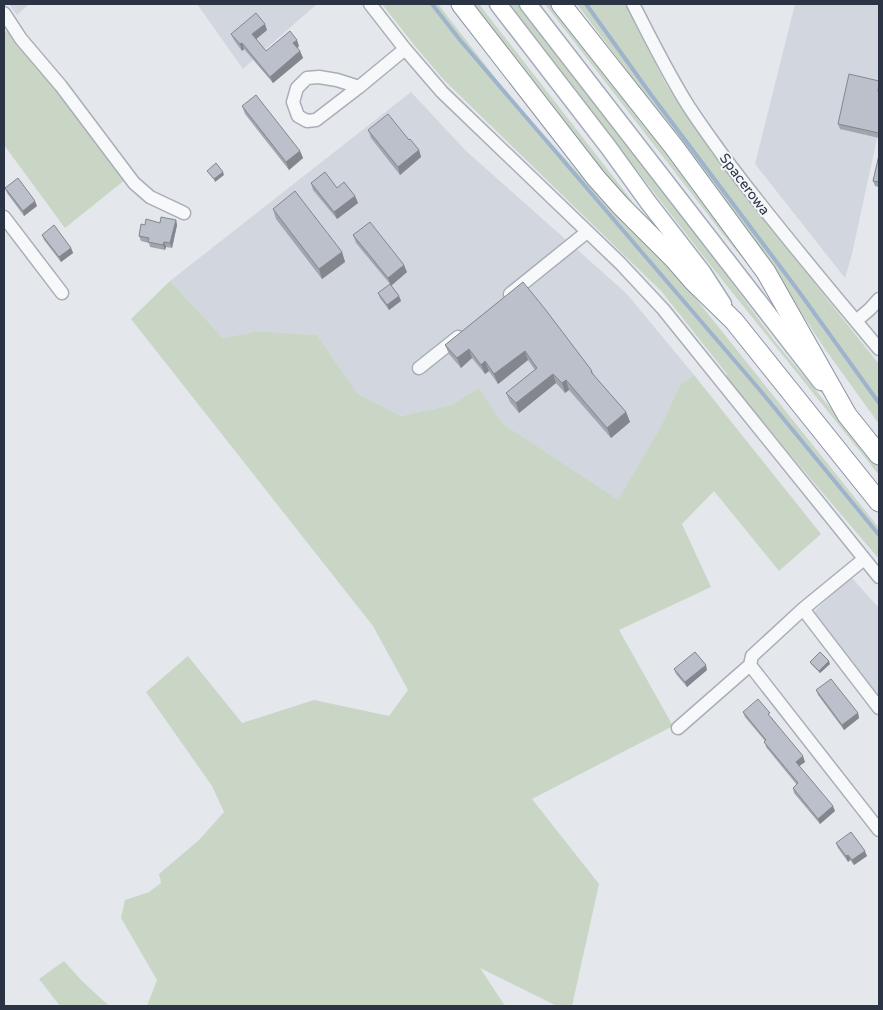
<svg xmlns="http://www.w3.org/2000/svg" width="883" height="1010" font-family="'Varela Round',sans-serif">
	<rect width="100%" height="100%" fill="#e4e7ec"/>
	<path fill="#d2d6de" d="M9 4H29L17 15Z
		M197 4H317L243 69Z
		M795 4H879V129L852 254 845 278 755 164Z
		M411 92 465 150 626 293 694 375 680 385 660 428 618 501 502 423 479 388 451 405 401 416 358 394 317 335 257 331 223 338 170 281Z
		M851 577 879 608V704L807 618Z"/>
	<path fill="#c9d6c5" d="M382 4H438L514 102 599 196 638 235 681 280 879 528V559L782 445 726 377 727 374 662 292 444 80 415 46Z
		M471 4H479L632 201 627 204Z
		M508 4H518L727 276 776 343 879 466V475L711 266Z
		M545 4H555L665 147 771 293 722 233Z
		M577 4H625L667 86 767 224 879 364V424L825 349 752 238Z
		M9 28 126 179 65 228 4 145V33Z
		M170 281 223 338 257 331 317 335 358 394 401 416 451 405 479 388 502 423 618 500 660 428 680 385 694 375 821 534 779 571 714 491 682 524 711 587 619 630 673 726 532 799 599 884 572 1006H557L480 968 505 1006H147L157 980 121 918 125 900 149 892 161 883 159 874 199 840 224 812 212 786 146 692 188 656 242 723 314 700 389 716 408 690 373 626 131 319Z
		M64 961 82 981 109 1006H60L39 979Z"/>
	<g fill="none" stroke-linecap="round" stroke-linejoin="round">
		<path stroke="#9fb4cc" stroke-width="4" d="M432 4 460 40 759 389 879 535
			M586 4 652 96 797 289 879 403"/>
		<g stroke="#a9aeb7" stroke-width="15">
			<path id="minor" d="M370 4 405 49 442 92 620 263 663 309 879 577
				M633 4C651 39 668 74 689 107 700 124 712 140 724 157 773 223 827 286 879 349
				M4 13 21 39 61 86 134 183 150 197 184 213
				M359 87 316 120 307 121 298 116 293 102 297 88 307 78 319 77 337 80 359 87 405 49
				M4 217 62 293
				M510 294 587 232
				M856 321 870 309 879 299
				M419 368 458 337
				M803 609 879 708
				M750 665 879 830
				M678 728 750 665 752 656 803 609 864 559"/>
		</g>
		<g stroke="#a3abb8" stroke-width="19">
			<path id="major" d="M498 4 609 148 648 202 703 273 723 304
				M528 4 821 382"/>
		</g>
		<g stroke="#8b94a3" stroke-width="21">
			<path id="highway" d="M461 4 596 178 621 206 674 259 694 282 734 321 879 502
				M561 4 674 147 766 272 847 415 879 455"/>
		</g>
		<use href="#minor" stroke="#f7f8fa" stroke-width="12"/>
		<use href="#major" stroke="#fff" stroke-width="16"/>
		<use href="#highway" stroke="#fff" stroke-width="19"/>
	</g>
	<path fill="#a1a5ae" d="M267 30 256 39 266 51 299 46 297 48 300 51 303 58 273 83 244 49 242 51 234 40 231 34Z
		M879 81V138L840 129 838 124Z
		M242 106 300 151 303 158 289 170 245 114Z
		M368 130 409 140 419 150 421 157 400 175 371 138Z
		M879 155V187L875 186 873 181Z
		M311 183 337 188 355 196 358 203 337 219 313 190Z
		M5 188 37 206 24 216 7 193Z
		M273 209 342 252 345 262 322 279 276 219Z
		M176 220 177 225 172 248 166 247 165 250 150 247 149 243 141 241 139 236 145 225Z
		M42 235 71 248 73 253 61 262 44 240Z
		M353 235 407 272 391 285 399 296 401 301 389 310 380 298 378 293 390 284 356 243Z
		M523 282 592 371 595 377 626 412 630 422 611 438 569 390 565 393 556 383 519 413 510 402 506 393 535 370 528 360 498 384 489 371 485 374 472 358 461 368 449 354 445 345Z
		M810 662 830 664 820 673 811 664Z
		M674 669 707 670 687 687 676 674Z
		M816 690 858 713 859 718 844 730 818 695Z
		M743 712 772 718 805 762 799 766 835 811 820 824 794 793 793 788 797 785 766 747 765 741 745 717Z
		M836 843 867 856 854 865 850 860 848 862 838 848Z"/>
	<path fill="#83868d" d="M265 24 267 30 254 41 252 34Z
		M297 40 299 46 296 50 293 43Z
		M242 43 244 49 242 51 240 44Z
		M300 51 303 58 273 83 270 77Z
		M419 150 421 157 400 175 398 167Z
		M300 151 303 158 289 170 286 162Z
		M223 172 224 175 215 182 214 179Z
		M355 196 358 203 337 219 334 212Z
		M35 201 37 206 24 216 23 211Z
		M176 220 177 225 172 248 170 243Z
		M164 242 166 247 165 250 163 245Z
		M71 248 73 253 61 262 59 257Z
		M342 252 345 262 322 279 319 269Z
		M404 265 407 272 391 286 388 278Z
		M399 296 401 301 389 310 387 305Z
		M469 349 472 358 461 368 457 358Z
		M525 351 528 360 498 384 494 374Z
		M485 361 489 371 485 374 481 365Z
		M553 374 556 383 519 413 516 403Z
		M566 380 569 390 565 393 562 383Z
		M626 412 630 422 611 438 607 428Z
		M829 661 830 664 820 673 819 671Z
		M706 665 707 670 687 687 685 682Z
		M858 713 859 718 844 730 842 725Z
		M803 756 805 762 798 767 796 762Z
		M833 806 835 811 820 824 818 819Z
		M865 851 867 856 854 865 852 860Z
		M848 855 850 860 848 862 846 856Z"/>
	<path fill="#bbc0ca" stroke="#83868d" d="M256 13 265 24 252 34 266 51 290 31 297 40 293 43 300 51 270 77 242 43 240 44 231 34Z
		M849 74 879 81 878 92 879 93V133L838 124Z
		M256 95 300 151 286 162 242 106Z
		M388 114 409 140 410 139 419 150 398 167 368 130Z
		M879 155V182L873 181Z
		M216 163 223 172 214 179 207 171Z
		M325 172 337 188 344 182 355 196 334 212 311 183Z
		M18 178 35 201 23 211 5 188Z
		M295 191 342 252 319 269 273 209Z
		M161 217 176 220 170 243 164 242 163 245 148 242 149 238 139 236 141 224 145 225 146 219 160 223Z
		M370 222 404 265 388 278 353 235Z
		M54 225 71 248 59 257 42 235Z
		M523 282 545 309 592 371 591 372 626 412 607 428 566 380 562 383 553 374 516 403 506 393 537 368 525 351 494 374 485 361 481 365 469 349 457 358 445 345Z
		M390 284 399 296 387 305 378 293Z
		M695 652 706 665 685 682 674 669Z
		M820 652 829 661 819 671 810 662Z
		M831 679 858 713 842 725 816 690Z
		M758 699 770 713 768 714 803 756 796 762 833 806 818 819 793 788 798 783 764 742 766 740 743 712Z
		M851 832 865 851 852 860 848 855 846 856 836 843Z"/>
	<g text-anchor="middle" stroke-width="4" stroke-linejoin="round" paint-order="stroke">
		<g font-size="14" fill="#2b3445" stroke="#f4f6f9">
			<text transform="translate(745 184) rotate(53)" y="5">Spacerowa</text>
		</g>
	</g>
	<rect width="883" height="1010" fill="none" stroke="#2b3445" stroke-width="10"/>
</svg>
